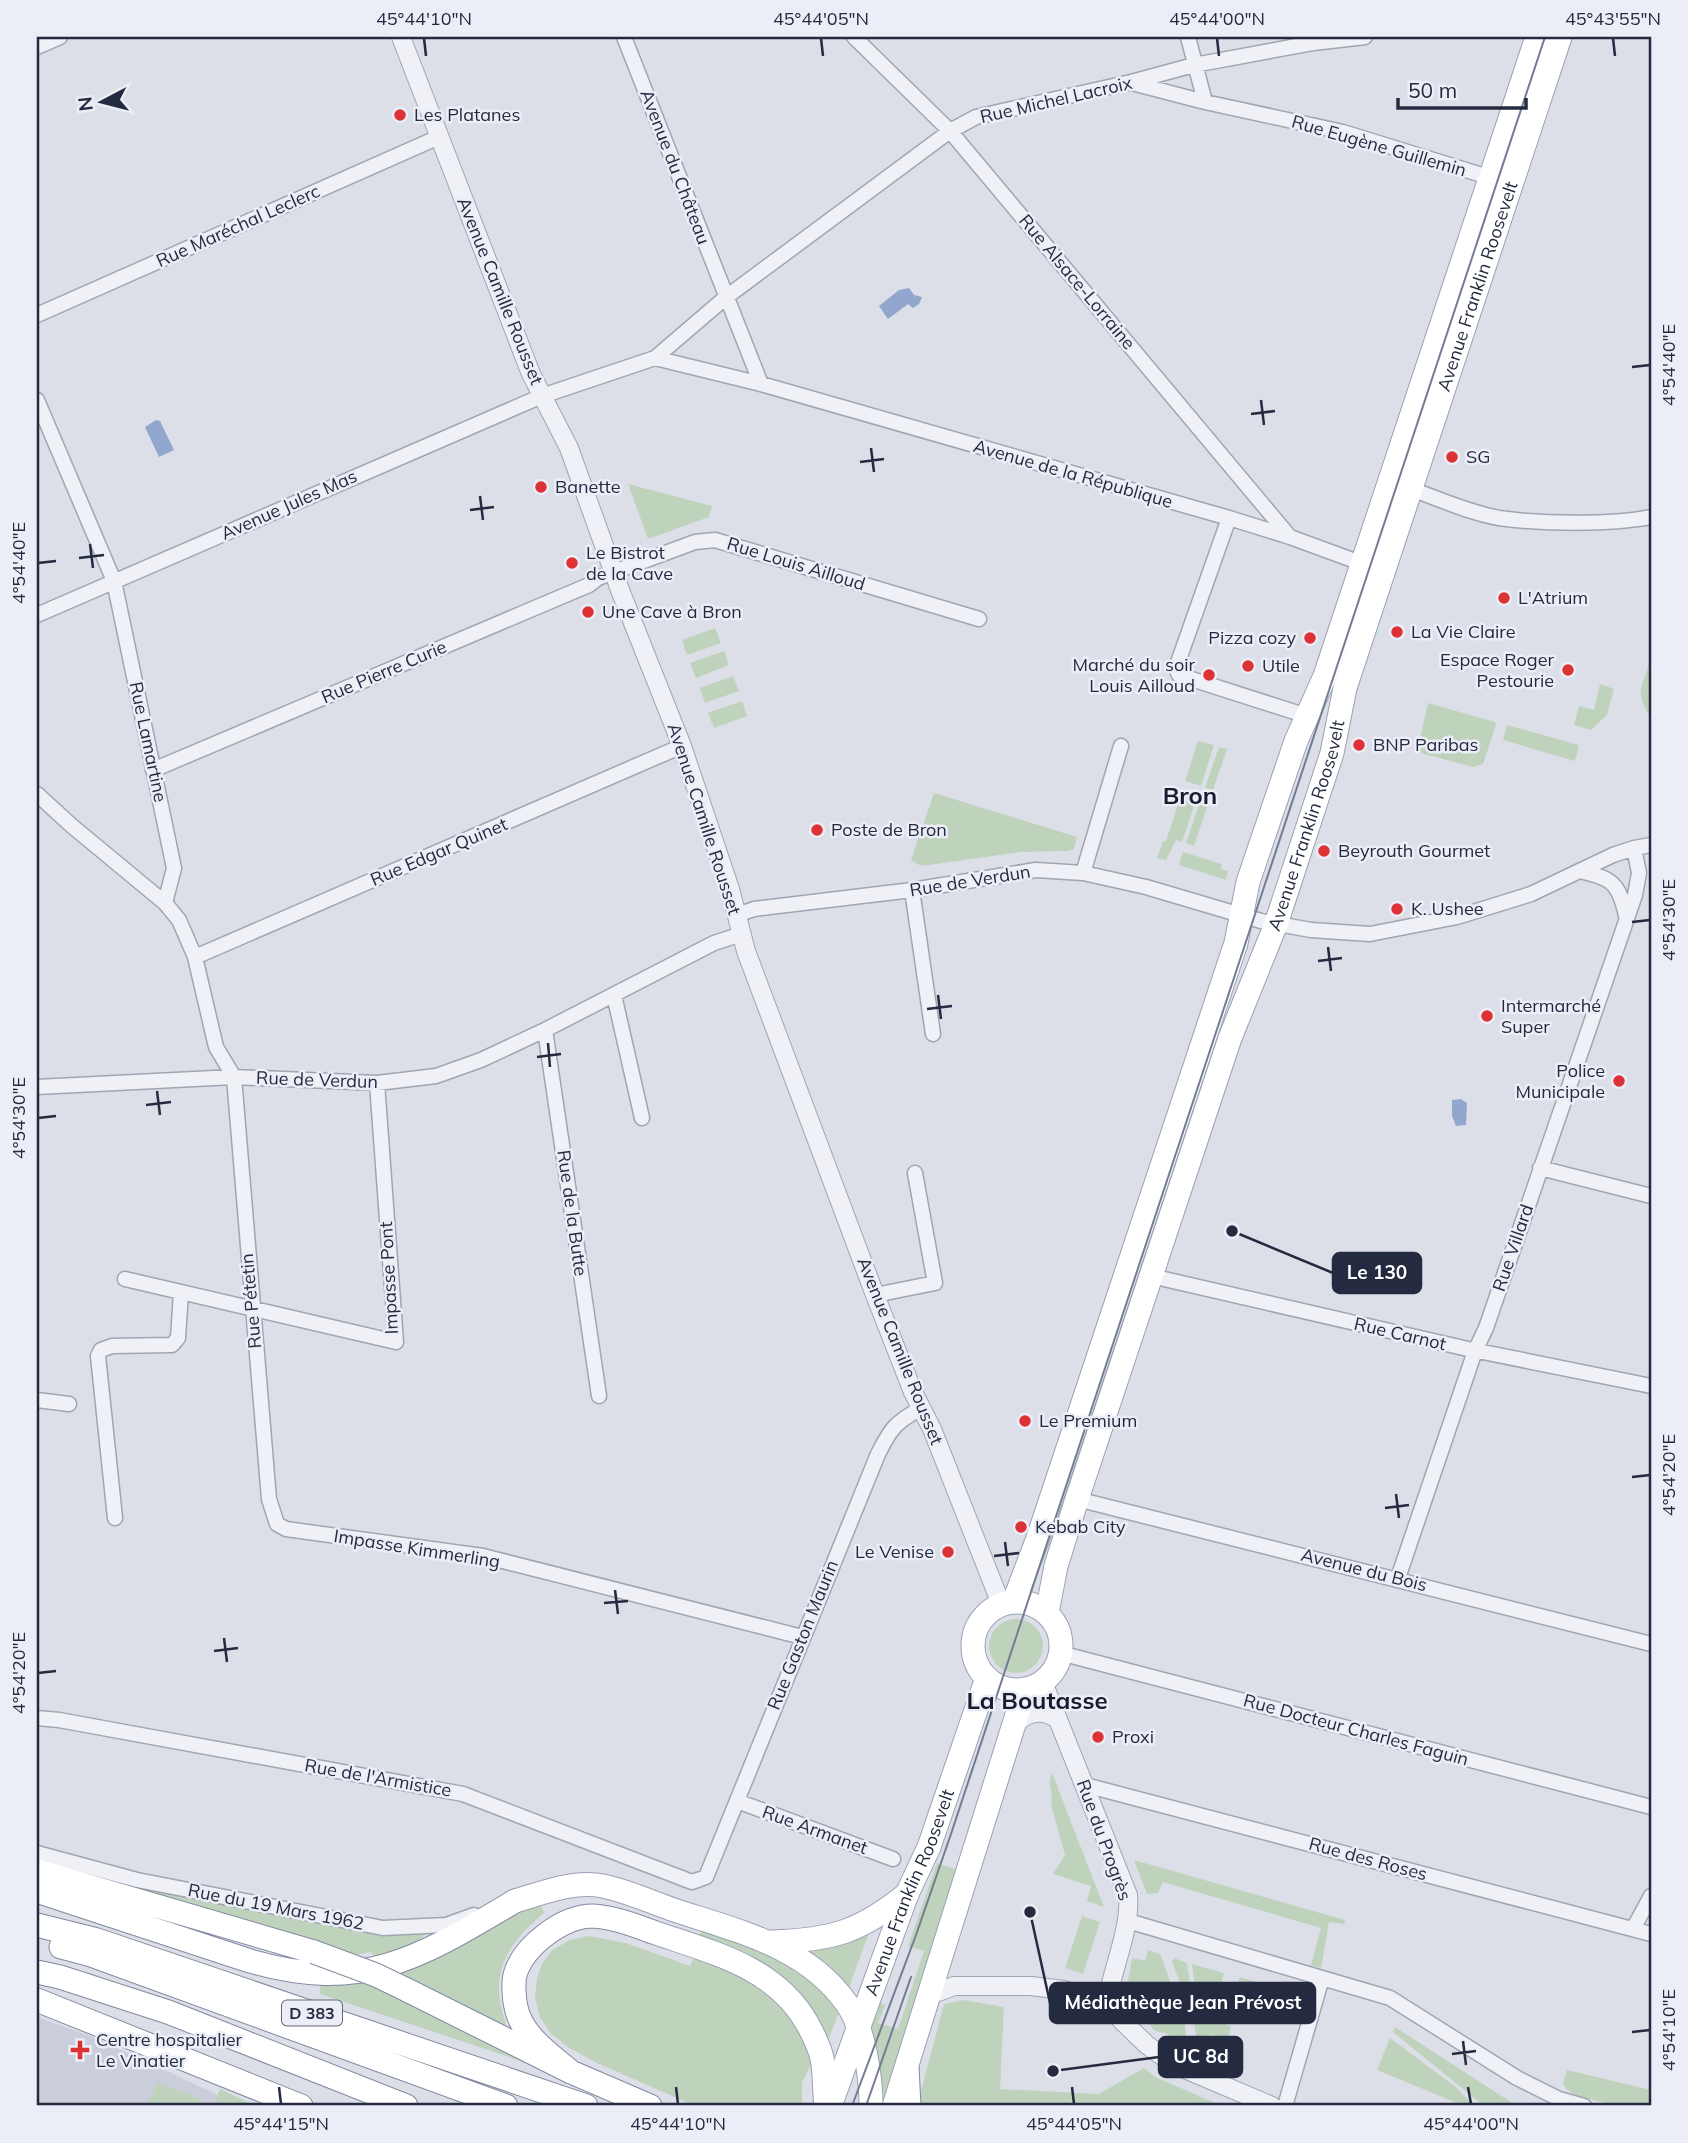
<svg xmlns="http://www.w3.org/2000/svg" width="1688" height="2143" font-family="Mulish,sans-serif">
	<rect width="100%" height="100%" fill="#dcdfe8"/>
	<path fill="#caceda" d="M37 2017 98 2039 218 2095 213 2106H37Z"/>
	<path fill="#bfd3bc" d="M628 484 712 506 709 517 648 539Z
		M715 628 721 643 687 655 682 640Z
		M724 651 729 665 696 678 690 663Z
		M1651 658V718C1633 690 1643 686 1651 658Z
		M733 676 739 691 705 703 700 688Z
		M1600 684 1614 689 1607 715 1591 730 1574 725 1579 706 1594 710Z
		M742 701 747 716 714 728 708 713Z
		M1428 703 1495 722 1496 725 1483 764 1473 767 1417 752Z
		M1507 725 1579 745 1575 761 1503 740Z
		M1198 741 1214 745 1201 786 1185 781Z
		M1219 747 1227 749 1213 790 1205 788Z
		M934 793 1077 837 1074 849 1068 851 1021 852 921 866 911 860Z
		M1180 798 1195 803 1182 842 1176 840 1166 860 1157 858 1163 841H1166Z
		M1199 804 1207 807 1194 846 1186 843Z
		M1183 852 1222 864 1221 869 1228 871 1226 880 1179 865Z
		M989 1646a27 27 0 1 1 54 0a27 27 0 1 1-54 0Z
		M1052 1773 1104 1907 1087 1901 1091 1886 1053 1874 1065 1855 1051 1805C1055 1792 1046 1789 1052 1773Z
		M1134 1860 1345 1920 1344 1924 1329 1922 1321 1968 1311 1965 1321 1928 1163 1882 1158 1893 1147 1894Z
		M37 1861 372 1933 395 1936 426 1933C416 1947 393 1951 377 1957L370 1952 351 1956Z
		M937 1863 958 1870 887 2106H880L868 2020 876 2002 885 2005 878 2023 898 2029 924 1951 908 1946Z
		M540 1902 544 1913C507 1944 488 1974 506 2023L504 2029 394 1973 490 1923Z
		M1082 1916 1100 1922 1083 1974 1065 1968Z
		M871 1928 849 1987 829 1965 808 1950Z
		M701 1931 768 1952 809 1974 840 2010 828 2040C800 1976 761 1959 699 1936Z
		M589 1936 626 1943 690 1966 694 1958C755 1979 793 1997 812 2063L802 2082V2106H695L597 2063 571 2049 551 2034 540 2017 535 1998 537 1978 542 1964 552 1950 570 1940Z
		M1148 1950 1160 1954 1184 2018 1188 2053 1181 2049 1168 2034 1155 2031 1129 2002 1126 1992 1132 1958 1145 1961Z
		M1174 1958 1187 1963 1194 2015 1231 2026 1228 2039 1211 2034 1209 2041 1212 2069 1203 2063 1199 2055 1193 2016 1172 1962Z
		M1192 1964 1224 1973 1217 1998 1233 2002 1240 1977 1299 1995 1296 2007 1243 1990 1233 2019 1198 2009Z
		M321 1978 369 1979 527 2063 320 1994Z
		M963 2000 1004 2007 1000 2089 1099 2094 1144 2068 1155 2077 1222 2106H917L944 2004Z
		M1395 2027 1517 2106H1484L1393 2032Z
		M1390 2038 1457 2088 1470 2102 1464 2106 1377 2070Z
		M1567 2070 1651 2090V2106C1632 2106 1571 2103 1563 2084Z
		M158 2083 200 2099V2106H147Z
		M220 2089 256 2106H213Z"/>
	<path fill="#92a7cd" d="M909 288 914 295 922 297 919 304 913 308 908 304 888 319 879 306 899 290Z
		M156 420 160 421 174 450 159 457 145 427Z
		M1461 1099 1467 1103 1466 1125 1456 1126 1452 1116V1100Z"/>
	<g fill="none" stroke-linecap="round" stroke-linejoin="round">
		<g stroke="#a1a5b2" stroke-width="17">
			<path id="minor" d="M624 37 761 384
				M854 37 950 131 1289 536
				M1188 37 1205 102
				M37 47 60 37
				M1132 83 1205 102 1343 132 1498 180
				M37 315 439 137
				M655 358 725 298 950 131 976 117 1131 82 1194 65 1313 43 1365 37
				M37 400 114 581 174 868 165 903
				M1411 489C1439 499 1470 513 1499 518 1541 524 1610 525 1651 517
				M1229 518 1176 668 1179 675 1307 716
				M37 615 542 396 655 358 761 384 1229 518 1290 537 1369 566
				M153 770 589 585 598 578 695 542 715 540 979 619
				M37 794 72 826 165 903 179 920 195 957 216 1047 234 1077 377 1083 436 1076 481 1060 545 1030 714 943 742 934
				M1579 871C1612 878 1619 883 1626 916
				M1083 873 1121 746
				M912 890 933 1034
				M737 915 754 909 912 890 1036 870 1083 873 1146 887 1261 921 1311 930 1370 934 1457 917 1531 894 1613 855 1634 848 1651 845
				M195 957 682 746
				M614 995 642 1118
				M545 1030 599 1396
				M37 1087 234 1077 269 1499 277 1524 286 1529 483 1556 802 1637
				M1540 1168 1651 1196
				M1151 1276 1468 1349 1651 1386
				M125 1279 396 1342 377 1083
				M875 1295 935 1283 915 1173
				M37 1400 69 1404
				M1077 1499 1651 1644
				M115 1518 98 1356 101 1350 112 1346 172 1345 178 1338 181 1292
				M1398 1578 1475 1351 1486 1328 1635 895 1639 873 1634 848
				M1060 1653 1651 1807
				M37 1718 59 1720 463 1794 692 1882 706 1877 878 1454C891 1428 895 1423 921 1408
				M1085 1785 1651 1934
				M737 1801 893 1859
				M37 1853 137 1880 383 1928 446 1925 474 1915
				M1128 1921 1390 1998 1517 2078 1559 2099 1584 2106
				M1633 1929 1651 1896
				M1285 2106 1322 1978"/>
		</g>
		<g stroke="#a1a5b2" stroke-width="20">
			<path id="tertiary" d="M401 37 531 374 569 448 620 590 682 746 730 889 746 951 875 1295 913 1392 932 1429 1001 1604
				M1043 1682 1128 1895C1131 1930 1112 1968 1107 2003
				M1014 1725C1027 1712 1042 1708 1057 1719
				M930 1995 954 1986H1031L1064 1990 1107 2003 1121 2020 1147 2045 1173 2064 1272 2106"/>
		</g>
		<g stroke="#9aa1b5" stroke-width="25">
			<g id="primary">
				<path d="M1014 1601 1038 1538 1236 943 1248 882 1296 741 1325 676 1537 37"/>
				<circle cx="1017" cy="1646" r="44"/>
				<path id="s1" d="M1047 1613 1056 1566 1077 1499 1230 1038 1276 924 1332 753 1345 688 1560 37"/>
				<path d="M515 1901C543 1893 574 1880 603 1886 627 1891 651 1902 674 1910 737 1931 807 1946 847 2004 864 2028 871 2077 871 2106"/>
				<path d="M650 1931C709 1952 774 1965 807 2023 813 2034 819 2045 822 2058 825 2073 824 2090 826 2106"/>
				<path d="M772 1942C832 1940 860 1932 907 1894"/>
				<path id="s2" d="M830 2106 907 1894 929 1847 987 1678"/>
				<path d="M894 2106 1025 1689"/>
			</g>
		</g>
		<g stroke="#828aa0" stroke-width="25">
			<path id="trunk" d="M37 1871 314 1952
				M37 1891 250 1961C363 1994 421 1957 515 1901
				M37 1925 97 1940 586 2106
				M61 1947 91 1955 506 2106
				M37 1972 60 1977 168 2012 406 2106
				M407 1990 571 2072 650 2106
				M37 2000 301 2106
				M907 2067 909 2106
				M571 2072C551 2055 521 2035 516 2007 514 1999 513 1983 515 1975 523 1946 563 1916 593 1916 612 1917 632 1924 650 1931"/>
		</g>
		<use href="#minor" stroke="#eff1f6" stroke-width="14"/>
		<use href="#tertiary" stroke="#eff1f6" stroke-width="18"/>
		<use href="#primary" stroke="#fff" stroke-width="23"/>
		<use href="#trunk" stroke="#fff" stroke-width="23"/>
		<path stroke="#747c93" stroke-width="2" d="M852 2106 916 1935 952 1831 1545 37
			M866 2106 911 1977"/>
		<g stroke="#828aa0" stroke-width="25" stroke-linecap="butt">
			<path id="trunk-bridge" d="M314 1952 376 1975 407 1990"/>
		</g>
		<use href="#trunk-bridge" stroke="#fff" stroke-width="23"/>
	</g>
	<path fill="none" stroke="#242b40" stroke-width="2.5" d="M424 38 426 56M821 38 823 56M1217 38 1219 56M1613 38 1615 56M1632 367 1650 365M1261 400 1264 425M1251 414 1275 411M871 448 874 472M860 462 884 459M480 496 483 520M470 510 494 507M90 544 93 568M79 558 104 555M38 563 56 561M1632 922 1650 920M1328 947 1331 971M1318 961 1342 958M938 995 941 1019M927 1009 952 1006M548 1043 550 1067M537 1057 561 1054M157 1091 160 1115M146 1105 171 1102M38 1118 56 1116M1632 1477 1650 1475M1396 1494 1399 1518M1385 1508 1409 1505M1005 1542 1008 1566M994 1556 1019 1553M615 1590 618 1614M604 1603 628 1601M224 1638 227 1662M214 1651 238 1648M38 1673 56 1671M1632 2032 1650 2030M1463 2041 1466 2065M1452 2054 1476 2051M279 2087 281 2104M676 2087 678 2104M1072 2087 1074 2104M1468 2087 1471 2104"/>
	<g fill="#dd3136" stroke="#ebeef6" stroke-width="2.5">
		<circle cx="400" cy="115" r="7"/>
		<circle cx="1452" cy="457" r="7"/>
		<circle cx="541" cy="487" r="7"/>
		<circle cx="572" cy="563" r="7"/>
		<circle cx="1504" cy="598" r="7"/>
		<circle cx="588" cy="612" r="7"/>
		<circle cx="1397" cy="632" r="7"/>
		<circle cx="1310" cy="638" r="7"/>
		<circle cx="1248" cy="666" r="7"/>
		<circle cx="1568" cy="670" r="7"/>
		<circle cx="1209" cy="675" r="7"/>
		<circle cx="1359" cy="745" r="7"/>
		<circle cx="817" cy="830" r="7"/>
		<circle cx="1324" cy="851" r="7"/>
		<circle cx="1397" cy="909" r="7"/>
		<circle cx="1487" cy="1016" r="7"/>
		<circle cx="1619" cy="1081" r="7"/>
		<circle cx="1025" cy="1421" r="7"/>
		<circle cx="1021" cy="1527" r="7"/>
		<circle cx="948" cy="1552" r="7"/>
		<circle cx="1098" cy="1737" r="7"/>
		<path d="M76.5 2039.5h7v7h7v7h-7v7h-7v-7h-7v-7h7z"/>
	</g>
	<g text-anchor="middle" stroke-width="5" stroke-linejoin="round" paint-order="stroke">
		<rect fill="#ebeef6" stroke="#606677" stroke-width="2" x="282" y="2000.5" width="60" height="25" rx="5"/>
		<g font-size="16" font-weight="bold" fill="#242b40">
			<text x="312" y="2019">D 383</text>
		</g>
		<g font-size="18" fill="#242b40" stroke="#ebeef6">
			<text transform="translate(1056 100) rotate(-13)" y="6">Rue Michel Lacroix</text>
			<text transform="translate(1379 146) rotate(16)" y="6">Rue Eugène Guillemin</text>
			<text transform="translate(675 167) rotate(69)" y="6">Avenue du Château</text>
			<text transform="translate(238 226) rotate(-24)" y="6">Rue Maréchal Leclerc</text>
			<text transform="translate(1077 282) rotate(50)" y="6">Rue Alsace-Lorraine</text>
			<text dy="6" stroke="none"><textPath href="#s1" startOffset="1396">Avenue Franklin Roosevelt</textPath></text>
			<text transform="translate(500 291) rotate(68)" y="6">Avenue Camille Rousset</text>
			<text transform="translate(1073 474) rotate(16)" y="6">Avenue de la République</text>
			<text transform="translate(289 505) rotate(-24)" y="6">Avenue Jules Mas</text>
			<text transform="translate(796 564) rotate(17)" y="6">Rue Louis Ailloud</text>
			<text transform="translate(384 672) rotate(-23)" y="6">Rue Pierre Curie</text>
			<text transform="translate(148 742) rotate(78)" y="6">Rue Lamartine</text>
			<text transform="translate(704 819) rotate(72)" y="6">Avenue Camille Rousset</text>
			<text dy="6" stroke="none"><textPath href="#s1" startOffset="830">Avenue Franklin Roosevelt</textPath></text>
			<text transform="translate(439 852) rotate(-23)" y="6">Rue Edgar Quinet</text>
			<text transform="translate(970 881) rotate(-9)" y="6">Rue de Verdun</text>
			<text transform="translate(317 1080) rotate(2)" y="6">Rue de Verdun</text>
			<text transform="translate(572 1213) rotate(82)" y="6">Rue de la Butte</text>
			<text transform="translate(1513 1248) rotate(-71)" y="6">Rue Villard</text>
			<text transform="translate(389 1278) rotate(-93)" y="6">Impasse Pont</text>
			<text transform="translate(251 1301) rotate(-95)" y="6">Rue Pétetin</text>
			<text transform="translate(1400 1334) rotate(13)" y="6">Rue Carnot</text>
			<text transform="translate(900 1351) rotate(68)" y="6">Avenue Camille Rousset</text>
			<text transform="translate(417 1549) rotate(9)" y="6">Impasse Kimmerling</text>
			<text transform="translate(1364 1570) rotate(14)" y="6">Avenue du Bois</text>
			<text transform="translate(803 1635) rotate(-68)" y="6">Rue Gaston Maurin</text>
			<text transform="translate(1356 1730) rotate(15)" y="6">Rue Docteur Charles Faguin</text>
			<text transform="translate(378 1778) rotate(10)" y="6">Rue de l'Armistice</text>
			<text transform="translate(815 1830) rotate(20)" y="6">Rue Armanet</text>
			<text transform="translate(1104 1840) rotate(70)" y="6">Rue du Progrès</text>
			<text transform="translate(1368 1859) rotate(15)" y="6">Rue des Roses</text>
			<text dy="6" stroke="none"><textPath href="#s2" startOffset="228">Avenue Franklin Roosevelt</textPath></text>
			<text transform="translate(276 1907) rotate(11)" y="6">Rue du 19 Mars 1962</text>
		</g>
		<g font-size="18" fill="#242b40" stroke="#ebeef6" text-anchor="start">
			<text x="414" y="121">Les Platanes</text>
			<text x="1466" y="463">SG</text>
			<text x="555" y="493">Banette</text>
			<text x="586" y="559">Le Bistrot<tspan x="586" dy="21">de la Cave</tspan></text>
			<text x="1518" y="604">L'Atrium</text>
			<text x="602" y="618">Une Cave à Bron</text>
			<text x="1411" y="638">La Vie Claire</text>
			<text x="1296" y="644" text-anchor="end">Pizza cozy</text>
			<text x="1554" y="666" text-anchor="end">Espace Roger<tspan x="1554" dy="21">Pestourie</tspan></text>
			<text x="1195" y="671" text-anchor="end">Marché du soir<tspan x="1195" dy="21">Louis Ailloud</tspan></text>
			<text x="1262" y="672">Utile</text>
			<text x="1373" y="751">BNP Paribas</text>
			<text x="831" y="836">Poste de Bron</text>
			<text x="1338" y="857">Beyrouth Gourmet</text>
			<text x="1411" y="915">K. Ushee</text>
			<text x="1501" y="1012">Intermarché<tspan x="1501" dy="21">Super</tspan></text>
			<text x="1605" y="1077" text-anchor="end">Police<tspan x="1605" dy="21">Municipale</tspan></text>
			<text x="1039" y="1427">Le Premium</text>
			<text x="1035" y="1533">Kebab City</text>
			<text x="934" y="1558" text-anchor="end">Le Venise</text>
			<text x="1112" y="1743">Proxi</text>
			<text x="96" y="2046">Centre hospitalier<tspan x="96" dy="21">Le Vinatier</tspan></text>
		</g>
		<g font-size="24" font-weight="bold" fill="#171c30" stroke="#ebeef6">
			<text x="1190" y="804">Bron</text>
			<text x="1037" y="1709">La Boutasse</text>
		</g>
	</g>
	<path fill="none" stroke="#242b40" stroke-width="2.5" d="M1232 1231L1333 1273M1030 1912L1050 2003M1053 2071L1159 2057"/>
	<g fill="#242b40" stroke="#ebeef6" stroke-width="2.5">
		<circle cx="1232" cy="1231" r="7"/>
		<circle cx="1030" cy="1912" r="7"/>
		<circle cx="1053" cy="2071" r="7"/>
	</g>
	<g fill="#242b40" stroke="#242b40" stroke-width="2.5">
		<rect x="1333" y="1253" width="88" height="40" rx="7"/>
		<rect x="1050" y="1983" width="265" height="40" rx="7"/>
		<rect x="1159" y="2037" width="83" height="40" rx="7"/>
	</g>
	<g font-size="19" text-anchor="middle" font-weight="bold" fill="#fff">
		<text x="1377" y="1279">Le 130</text>
		<text x="1183" y="2009">Médiathèque Jean Prévost</text>
		<text x="1201" y="2063">UC 8d</text>
	</g>
	<rect width="1688" height="2143" fill="none" stroke="#ebeef6" stroke-width="77"/>
	<g transform="translate(102 102) rotate(263)" stroke="#ebeef6" stroke-width="5" paint-order="stroke">
	<path d="M0-5L12 26L0 18L-12 26Z" fill="#242b40"/>
	<text y="-10" font-size="19" font-weight="bold" text-anchor="middle" fill="#242b40">N</text>
	</g>
	<path d="M1398 98v10h128v-10" fill="none" stroke="#242b40" stroke-width="3.5"/>
	<text x="1408" y="98" font-size="21" fill="#242b40" stroke="#ebeef6" stroke-width="5" paint-order="stroke">50 m</text>
	<rect x="38" y="38" width="1612" height="2066" fill="none" stroke="#242b40" stroke-width="2.5"/>
	<g font-size="18" text-anchor="middle" fill="#242b40">
		<text x="424" y="25">45°44'10"N</text>
		<text x="821" y="25">45°44'05"N</text>
		<text x="1217" y="25">45°44'00"N</text>
		<text x="1613" y="25">45°43'55"N</text>
		<text transform="translate(1669 365) rotate(-90)" y="6">4°54'40"E</text>
		<text transform="translate(19 563) rotate(-90)" y="6">4°54'40"E</text>
		<text transform="translate(1669 920) rotate(-90)" y="6">4°54'30"E</text>
		<text transform="translate(19 1118) rotate(-90)" y="6">4°54'30"E</text>
		<text transform="translate(1669 1475) rotate(-90)" y="6">4°54'20"E</text>
		<text transform="translate(19 1673) rotate(-90)" y="6">4°54'20"E</text>
		<text transform="translate(1669 2030) rotate(-90)" y="6">4°54'10"E</text>
		<text x="281" y="2130">45°44'15"N</text>
		<text x="678" y="2130">45°44'10"N</text>
		<text x="1074" y="2130">45°44'05"N</text>
		<text x="1471" y="2130">45°44'00"N</text>
	</g>
</svg>
